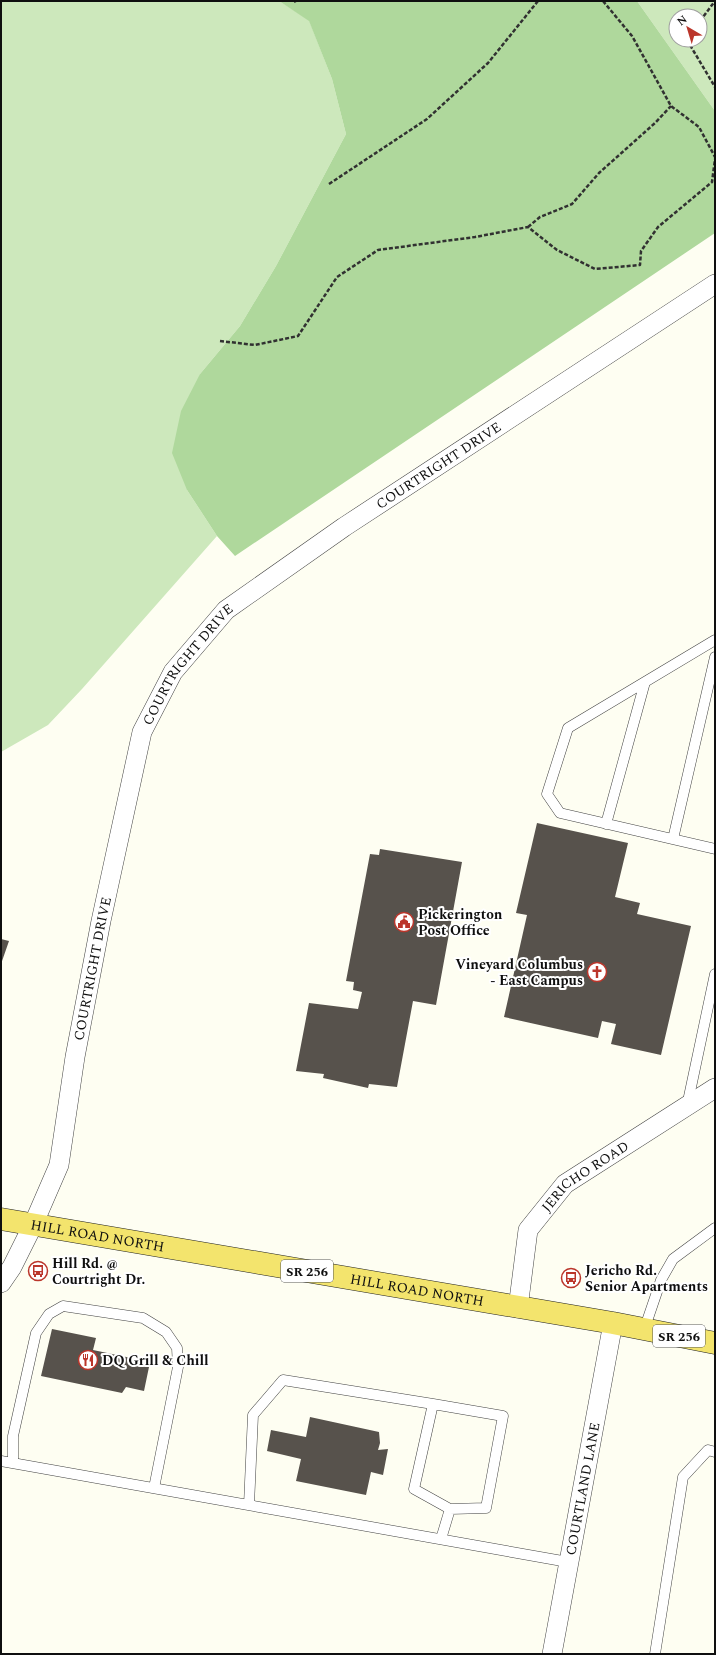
<svg xmlns="http://www.w3.org/2000/svg" width="716" height="1655" font-family="Spectral,serif">
	<rect width="100%" height="100%" fill="#fefef2"/>
	<path fill="#cde8bc" fill-rule="evenodd" d="M1 1H279L309 20 332 79 346 134 276 266 240 326 200 374 187 490 217 536 82 689 48 725 1 752Z
		M637 1H715V111ZM676 16H700V40H676Z"/>
	<path fill="#afd89c" d="M279 1H637L715 111V233L235 556 217 536 187 490 172 453 181 411 200 374 240 326 276 266 346 134 332 79 309 21Z"/>
	<path fill="#57524c" d="M537 823 628 843 615 897 640 903 637 914 691 926 661 1055 611 1044 616 1024 602 1021 598 1038 504 1017 527 915 516 913Z
		M380 849 462 862 436 1005 413 1001 397 1087 369 1084 368 1088 323 1078 324 1074 296 1071 309 1003 358 1009 362 992 353 990 354 982 346 981 370 854 379 855Z
		M1 939 9 941 1 964Z
		M52 1329 96 1338 93 1350 131 1358V1362L149 1367 144 1391 126 1387 122 1393 41 1376Z
		M310 1417 379 1432 380 1443 378 1450 388 1449 383 1475 371 1472 366 1495 296 1481 301 1459 267 1451 271 1430 306 1437Z"/>
	<g fill="none" stroke-linecap="round" stroke-linejoin="round">
		<g stroke="#424242" stroke-width="11">
			<path id="lane" d="M715 640 568 728 547 794 560 813 715 849
				M606 824 645 682
				M673 839 715 657
				M687 1106 715 974
				M644 1330 661 1280 673 1259 715 1228
				M433 1404 503 1416 486 1508 450 1509
				M1 1461 568 1562
				M13 1463V1436L36 1333 49 1314 63 1306 143 1318 166 1332 177 1348 178 1367 154 1488
				M249 1505 253 1415 283 1380 433 1404 414 1489 450 1509 441 1539
				M655 1654 683 1477 708 1450 715 1452"/>
		</g>
		<g stroke="#424242" stroke-width="20">
			<g id="street">
				<path id="s1" d="M1 1283 12 1267 33 1225 59 1165 75 1057 101 921 142 732 173 672 226 610 344 527 715 284"/>
				<path id="s2" d="M518 1308 528 1230 565 1184 715 1088"/>
				<path id="s3" d="M552 1654 613 1323"/>
			</g>
		</g>
		<g stroke="#202020" stroke-width="23">
			<g id="primary">
				<path id="s4" d="M1 1219 613 1323 715 1343"/>
			</g>
		</g>
		<path stroke="#313131" stroke-width="2.5" stroke-dasharray="4 2" stroke-linecap="butt" d="M603 1 632 36 671 106 699 127 715 157
			M294 2 296 1
			M700 21 715 1
			M687 40 715 87
			M329 184 427 119 488 63 538 1
			M528 227 540 217 572 204 599 173 655 123 671 106
			M220 341 255 345 298 336 337 277 378 250 475 237 528 227 557 250 595 269 640 265 641 251 658 227 712 182 715 159"/>
		<use href="#lane" stroke="#fff" stroke-width="10"/>
		<use href="#street" stroke="#fff" stroke-width="19"/>
		<use href="#primary" stroke="#f3e46d" stroke-width="22"/>
	</g>
	<defs>
		<g id="civic-ring" transform="scale(1)"><circle r="9.5" fill="#fff" stroke="#bb362b" stroke-width="1.5"/><path d="M-.6-6.5H3V-4.5H.6V-3L4-1V1h2V6H-6V1h2V-1L-.6-3ZM-1.2 2.5V6h2.4V2.5Z" fill="#bb362b"/></g>
		<g id="church-ring" transform="scale(1)"><circle r="9.5" fill="#fff" stroke="#bb362b" stroke-width="1.5"/><path d="M-1.2-6h2.4v3.5h3.3v2.4h-3.3V6h-2.4V-.1h-3.3v-2.4h3.3Z" fill="#bb362b"/></g>
		<g id="bus-ring" transform="scale(1)"><circle r="9.5" fill="#fff" stroke="#bb362b" stroke-width="1.5"/><path d="M-5-6H5V4H4V6H2V4H-2V6H-4V4H-5ZM-3.5-4V0h7V-4ZM-3.5 1.2v1.5H-2V1.2ZM2 1.2v1.5H3.5V1.2Z" fill="#bb362b"/></g>
		<g id="restaurant-ring" transform="scale(1)"><circle r="9.5" fill="#fff" stroke="#bb362b" stroke-width="1.5"/><path d="M-5-6h1v4h1v-4h1v4h1v-4h1v5L-1.5 .5V6h-2V.5L-5-1ZM5-6V6H3V1.5H1.5Q1.5-4 5-6Z" fill="#bb362b"/></g>
	</defs>
	<g fill-rule="evenodd">
		<use href="#civic-ring" x="404" y="922"/>
		<use href="#church-ring" x="597" y="972"/>
		<use href="#bus-ring" x="38" y="1271"/>
		<use href="#bus-ring" x="571" y="1278"/>
		<use href="#restaurant-ring" x="88" y="1360"/>
	</g>
	<g text-anchor="middle" stroke-width="4" stroke-linejoin="round" paint-order="stroke">
		<g fill="#fff" stroke="#575757" stroke-width="1">
			<rect x="281" y="1260" width="52" height="22" rx="3"/>
			<rect x="653" y="1325" width="52" height="22" rx="3"/>
		</g>
		<g font-size="13" font-weight="bold" fill="#0f0f0f">
			<text x="307" y="1276">SR 256</text>
			<text x="679" y="1341">SR 256</text>
		</g>
		<g font-size="14" fill="#0f0f0f" stroke="#fff">
			<text dy="5" stroke="none"><textPath href="#s1" startOffset="979">COURTRIGHT DRIVE</textPath></text>
			<text dy="5" stroke="none"><textPath href="#s1" startOffset="655">COURTRIGHT DRIVE</textPath></text>
			<text dy="5" stroke="none"><textPath href="#s1" startOffset="331">COURTRIGHT DRIVE</textPath></text>
			<text dy="5" stroke="none"><textPath href="#s2" startOffset="158">JERICHO ROAD</textPath></text>
			<text dy="5" stroke="none"><textPath href="#s4" startOffset="98">HILL ROAD NORTH</textPath></text>
			<text dy="5" stroke="none"><textPath href="#s4" startOffset="422">HILL ROAD NORTH</textPath></text>
			<text dy="5" stroke="none"><textPath href="#s3" startOffset="168">COURTLAND LANE</textPath></text>
		</g>
		<g font-size="14" font-weight="bold" fill="#0f0f0f" stroke="#fff" text-anchor="start">
			<text x="418" y="919">Pickerington<tspan x="418" dy="16">Post Office</tspan></text>
			<text x="583" y="969" text-anchor="end">Vineyard Columbus<tspan x="583" dy="16">- East Campus</tspan></text>
			<text x="52" y="1268">Hill Rd. @<tspan x="52" dy="16">Courtright Dr.</tspan></text>
			<text x="585" y="1275">Jericho Rd.<tspan x="585" dy="16">Senior Apartments</tspan></text>
			<text x="102" y="1365">DQ Grill &amp; Chill</text>
		</g>
	</g>
	<rect width="716" height="1655" fill="none" stroke="#0f0f0f" stroke-width="4"/>
	<g transform="translate(688 28) rotate(322)"><circle r="19" fill="#ffffff" stroke="#9f9f9f"/>
	<path d="M0-3L7 15L0 10L-7 15Z" fill="#bb362b"/>
	<text y="-6" font-size="11" font-weight="bold" text-anchor="middle" fill="#0f0f0f">N</text>
	</g>
</svg>
